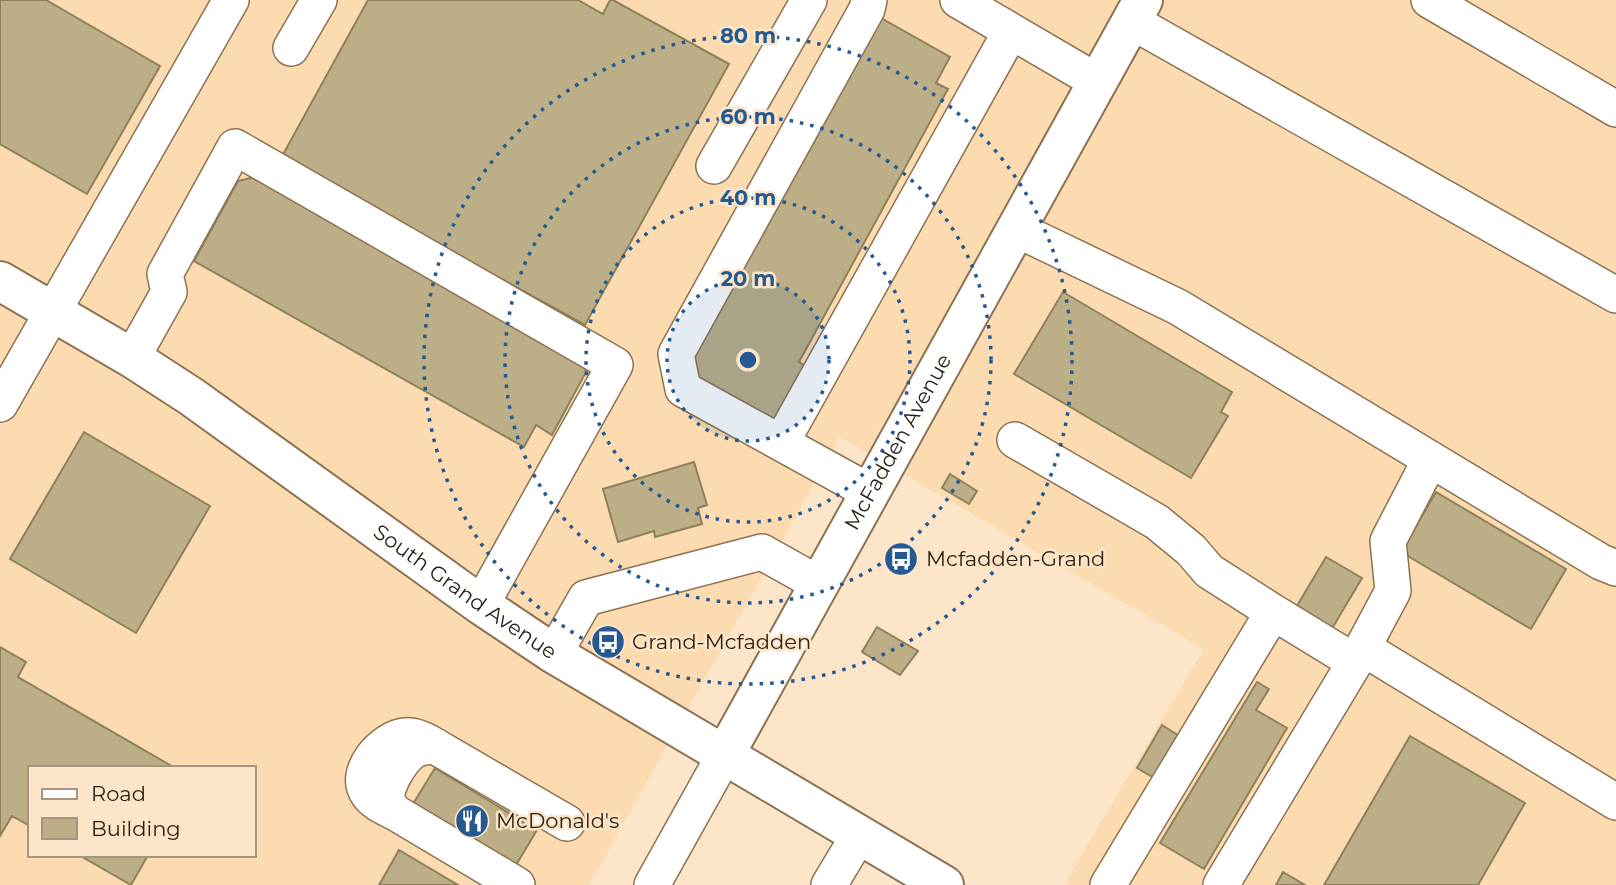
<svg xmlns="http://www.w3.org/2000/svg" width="1616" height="885" font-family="Montserrat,sans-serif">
	<rect width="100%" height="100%" fill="#fce5c8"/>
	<path fill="#fcdbb1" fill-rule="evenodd" d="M0 0H1616V885H1070L1066 881 1204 649 840 437 589 885H0ZM30 768H254V855H30Z"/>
	<path fill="#bcaf87" stroke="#8d815b" stroke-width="2" d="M0 0H46L160 66 87 194 0 144Z
		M368 0H578L603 14 610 0H613L729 64 585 325 281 158Z
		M881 18 950 57 936 83 948 89 799 362 807 367 775 424 692 379 689 366Z
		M254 177 582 360 586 372 552 435 536 425 524 447 194 261 238 181Z
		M1063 292 1232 392 1221 412 1228 416 1191 478 1014 374Z
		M84 432 210 506 136 633 10 559Z
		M694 462 707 505 698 508 702 524 655 537 654 531 618 542 603 489Z
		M950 474 977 491 969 504 942 488Z
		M1436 492 1566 569 1531 629 1401 552Z
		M1326 557 1362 578 1330 632 1294 611Z
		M877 627 918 651 900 675 862 652Z
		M0 647 26 662 18 677 175 768H30V826L12 816 0 836Z
		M1257 682 1269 689 1256 710 1287 728 1204 869 1160 843Z
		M1162 725 1184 739 1159 781 1137 768Z
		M1410 736 1525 803 1478 885H1324Z
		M435 768 537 830 516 865 408 812Z
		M399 850 458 885H379Z
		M79 855H148L131 885Z
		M1283 872 1305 885H1276Z"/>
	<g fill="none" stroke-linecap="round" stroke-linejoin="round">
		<g stroke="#8c7252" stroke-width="38">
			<path id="minor" d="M869 0 867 9 676 354 683 389 870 492
				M958 0 1098 82
				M1429 0 1616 109
				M1131 21 1616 295
				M291 48 319 0
				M714 166 809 0
				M1016 229 1178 307 1601 562 1616 568
				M132 358 169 292 165 274 235 147 615 365 481 605
				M0 404 231 0
				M1015 440 1157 522 1191 550 1209 571 1273 612
				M781 443 1011 31
				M1363 648 1616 802
				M554 654 586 598 762 552 819 584
				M435 746C427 746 420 747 413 751 402 759 385 785 387 799 388 805 392 809 396 813L517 885
				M396 813C387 808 374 803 368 794 352 772 383 738 405 736 413 735 419 738 426 741L567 823
				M652 885 724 756
				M829 885 859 835
				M1108 885 1273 612 1355 662 1393 591 1388 541 1430 460
				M1221 885 1355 662"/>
		</g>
		<g stroke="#8c7252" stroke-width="42">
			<g id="major">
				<path id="s1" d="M0 281 132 358 192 397 481 605 554 654 944 885"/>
				<path id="s2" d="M724 756 1143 0"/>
			</g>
		</g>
		<use href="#minor" stroke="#fff" stroke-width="35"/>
		<use href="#major" stroke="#fff" stroke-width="38"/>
	</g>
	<circle cx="748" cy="360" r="81" fill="#255992" fill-opacity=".12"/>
	<g fill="none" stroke="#255992" stroke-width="3.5" stroke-dasharray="3.5 7">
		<circle cx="748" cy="360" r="81"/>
		<circle cx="748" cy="360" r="162"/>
		<circle cx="748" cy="360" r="243"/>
		<circle cx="748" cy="360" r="324"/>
	</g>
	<defs>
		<g id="bus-disc" transform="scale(1.75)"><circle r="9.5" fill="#255992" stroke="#fce5c8"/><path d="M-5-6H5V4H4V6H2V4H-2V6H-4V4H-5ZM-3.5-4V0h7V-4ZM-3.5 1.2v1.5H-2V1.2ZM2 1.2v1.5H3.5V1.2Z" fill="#fff"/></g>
		<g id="restaurant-disc" transform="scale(1.75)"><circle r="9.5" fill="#255992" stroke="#fce5c8"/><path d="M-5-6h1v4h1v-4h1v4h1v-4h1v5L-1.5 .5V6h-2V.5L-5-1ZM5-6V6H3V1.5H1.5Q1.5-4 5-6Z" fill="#fff"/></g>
	</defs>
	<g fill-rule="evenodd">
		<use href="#bus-disc" x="901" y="559"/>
		<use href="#bus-disc" x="608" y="642"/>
		<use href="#restaurant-disc" x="472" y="821"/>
	</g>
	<g text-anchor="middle" stroke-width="5" stroke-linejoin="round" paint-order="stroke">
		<g font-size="21" fill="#291e11" stroke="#fce5c8">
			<text dy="7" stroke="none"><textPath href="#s2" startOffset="359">McFadden Avenue</textPath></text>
			<text dy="7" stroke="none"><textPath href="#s1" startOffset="560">South Grand Avenue</textPath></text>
		</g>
		<g font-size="21" fill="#291e11" stroke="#fce5c8" text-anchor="start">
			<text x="926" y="566">Mcfadden-Grand</text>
			<text x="632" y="649">Grand-Mcfadden</text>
			<text x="496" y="828">McDonald's</text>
		</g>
	</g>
	<circle cx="748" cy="360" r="10" fill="#255992" stroke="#fce5c8" stroke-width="3.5"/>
	<g font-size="21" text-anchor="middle" font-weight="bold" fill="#255992" stroke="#fce5c8" stroke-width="5" stroke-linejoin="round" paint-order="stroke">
		<text x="748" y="43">80 m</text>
		<text x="748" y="124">60 m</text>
		<text x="748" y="205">40 m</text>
		<text x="748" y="286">20 m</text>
	</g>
	<rect x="28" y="766" width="228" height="91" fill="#fce5c8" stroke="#a8957f" stroke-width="2"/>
	<rect x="42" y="789" width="35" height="10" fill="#ffffff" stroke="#a8957f" stroke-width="2"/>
	<text x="91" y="801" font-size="21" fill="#291e11">Road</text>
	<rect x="42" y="818" width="35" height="21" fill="#bcaf87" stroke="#a8957f" stroke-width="2"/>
	<text x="91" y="836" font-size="21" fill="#291e11">Building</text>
</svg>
